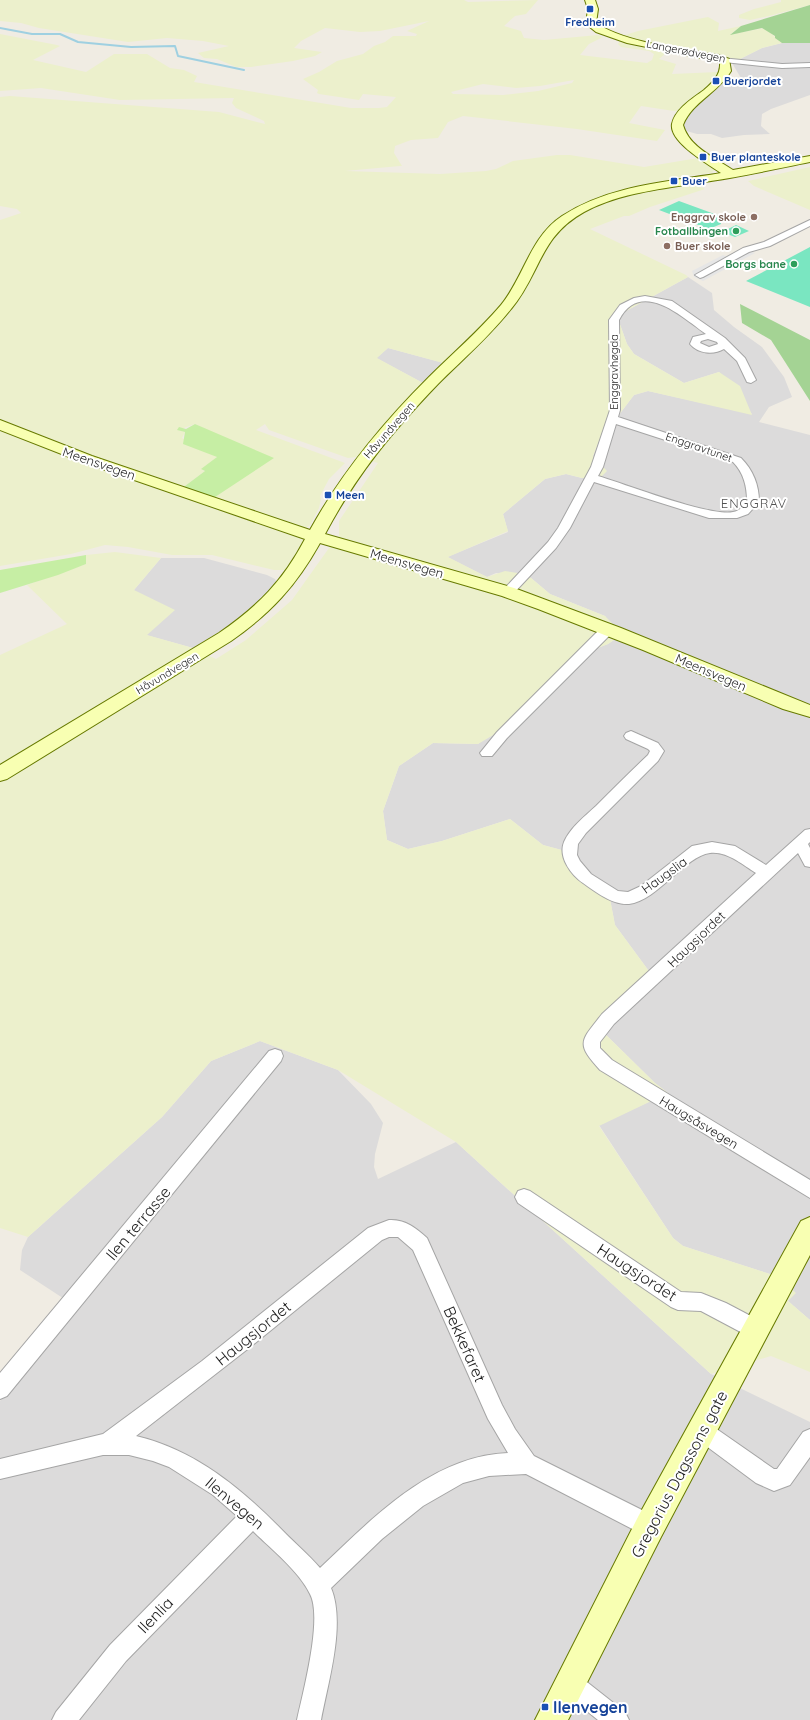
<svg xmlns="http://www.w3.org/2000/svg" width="810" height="1720" font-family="Quicksand,sans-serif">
	<rect width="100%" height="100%" fill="#f0ece3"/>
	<path fill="#dcdbdb" d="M782 43H810V95L771 109 762 114 761 126 770 134 744 135 722 138 711 134H697L683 130 682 122 700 97 723 82 741 78 732 63 751 59 738 60 762 48Z
		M688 277 712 293 714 310 734 327 762 347 784 377 792 397 769 407 759 422 810 435V1320L788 1301 784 1281 770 1274 683 1246 673 1238 599 1125 668 1093 655 1083 600 1029 654 978 615 925 610 899 569 852 543 845 510 819 442 841 408 849 387 840 383 811 399 766 433 743 478 744 595 649 608 644 614 640 617 634 605 616 550 594 531 578 496 573 487 577 447 557 508 532 503 514 545 479 566 474 582 478 593 456 599 441 634 395 648 391 752 414 719 372 684 383 634 354 627 344 617 316Z
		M388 348 444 363 423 383 376 358Z
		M161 558H204L267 575 275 579 277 583 248 614 193 648 146 635 134 590Z
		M260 1041 338 1070 371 1104 383 1123 375 1154 374 1167 378 1179 456 1142 711 1374 810 1422V1720H0V1401L75 1306 20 1270 22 1250 28 1237 162 1117 211 1061Z"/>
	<path fill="#ecf0cc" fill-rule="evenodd" d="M0 0H464L468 2 538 0 526 14 515 16 504 26 521 31 524 38 544 40 598 35 603 37 589 44 580 55 647 63 652 60 654 54 649 51 621 47 618 44 622 36 638 31 708 17 719 23 718 31 741 26 731 34 765 28 782 43 762 48 738 60 672 48 659 59 676 64 672 74 718 72V75L687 113 641 106 629 123 665 130 657 141 577 129 463 116 448 122 438 138 411 140 395 146 394 153 402 166H400L345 171 440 174 486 171 496 169 513 161 557 155H570L644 167 698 158H701L715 170 711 173 679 177 659 183 670 189 697 185 705 189 650 207 629 216H624L590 229 686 275 688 277 617 316 627 344 634 354 684 383 719 372 740 386 752 415 648 391 634 395 599 441 593 456 607 471 600 478H582L566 474 545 479 503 514 508 531 448 557 487 577 505 571 524 574 531 578 550 594 605 616 616 627 617 634 614 640 608 644 595 649 495 734 478 744 433 743 399 766 383 811 387 840 408 849 442 841 510 819 543 845 569 852 610 899 615 925 654 978 600 1029 655 1083 668 1093 599 1126 673 1238 683 1246 770 1274 784 1281 796 1293 788 1301 810 1320V1372L771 1356 711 1374 456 1142 338 1070 260 1041 211 1061 162 1117 28 1237 0 1228V655L67 624 27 585 86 564V555L115 552 161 558 134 590 175 610 147 635 193 648 216 659 246 640 292 600 329 548 339 539V521L378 463 356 457 348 458 269 430 265 424 256 430 345 463 329 479 320 496 321 499 319 508 310 525 305 529 212 499 223 438 195 424 178 430 185 432 182 438 217 457 202 470 205 471 181 489 302 538 303 541 287 570H274L212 555H172L128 547 105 545 71 554 0 566V220L21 213 17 209 0 206V97L10 96 219 112 265 124 264 121 236 108 232 103 234 98 120 100 41 88 0 91V34L57 45 60 46 33 60 86 72 114 54H147L170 68 184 70 197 76 194 82 351 108H379L387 107 396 97 363 94 359 100 319 94 317 93 318 90 303 79 319 72 337 61 363 54 374 46 385 42 393 36H416L417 34 407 31 429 21 380 31 360 32 325 28 301 41 294 48 322 52 315 56 293 61 251 67H236L217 59 204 58 198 53 229 46 203 41 167 38 128 42 39 28 21 23 0 21ZM574 80 572 83 538 91 503 95 453 94 451 92 483 84 516 88 540 86ZM388 348 443 363 423 383 377 358Z
		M781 0H810V5L769 16 750 20 739 18V15L754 9 781 2Z
		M810 167V210L754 186 748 181Z"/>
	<path fill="#c6eea4" d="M195 424 274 458 212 499 181 489 205 471 201 469 217 457 183 444 185 432 177 430 179 427 186 429Z
		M86 555V564L58 575 0 593V570Z"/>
	<path fill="#a4d394" d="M810 5V43H782L775 38V36L762 28 730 35 741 26Z
		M740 304 810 340V401L771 340 742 323Z"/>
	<path fill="#7ae6c1" d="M679 201 720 216 721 224 709 229 659 210Z
		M736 225 749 231 735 237 722 232Z
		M810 247V307L746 281Z"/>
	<path fill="#e6e6e6" d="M749 251 755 253 703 281 694 277 692 271 723 255 732 259Z"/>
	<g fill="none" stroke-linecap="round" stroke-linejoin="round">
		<path stroke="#9fd0e1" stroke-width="2" d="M0 28 32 34H60L78 42 131 47 175 46 178 56 244 70"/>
		<g stroke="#a5a5a5" stroke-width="2">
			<path id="street" d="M721 58 782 64 810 63V67L782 68 724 62H721Z
				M810 220V226L770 246 749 252 703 277 700 278 695 275 743 248 764 242Z
				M645 296 672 301 725 338 745 358 756 380 751 383 747 382 737 361 724 349C714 355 698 354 690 344L693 337 706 334C682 317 641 278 619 320L620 410 618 417 741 458C753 470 759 485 759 502L748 514 737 518H709L594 482 570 528 556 548 512 595H504L502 592 504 589 548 542 558 528 591 467 610 410 609 320 620 305 634 298ZM708 339 717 342 718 344 709 347 700 343 701 341ZM616 424 733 462C744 473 747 487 747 501 743 506 740 511 733 512 710 517 625 484 598 476L603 467Z
				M608 625 613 626 614 629 613 632 507 738 492 756H482L480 753 497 732 603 626Z
				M631 731 658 743 664 751 658 761 586 833 578 844 577 855 580 861 591 874 618 891 628 892 641 886 692 846 712 842 735 846 766 865 805 830 810 829V842L808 844 810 848V867L805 866 798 853 614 1024 600 1042V1048L612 1060 810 1180V1198L600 1070C575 1043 581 1041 602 1014L756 873C743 865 727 851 710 853 685 856 657 901 629 904 612 905 596 892 583 883 571 875 558 857 564 842 570 828 585 816 596 806 613 789 630 772 648 755L650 751 648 749 626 739 624 736 626 733Z
				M275 1049 281 1051 283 1056 281 1061 7 1396 0 1399V1373L269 1051Z
				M524 1189 530 1191 681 1292 701 1293 726 1303 764 1323 767 1330 764 1337 757 1339 750 1337 701 1311 678 1310 671 1307 518 1203 515 1197 518 1191Z
				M389 1220C405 1219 416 1228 427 1238L502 1405 515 1429 534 1456 658 1518 661 1526 658 1534 650 1537 642 1534 526 1474 489 1476 463 1483 423 1506 382 1539 331 1588C346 1624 328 1682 321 1720H297C303 1692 323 1618 310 1594 299 1571 271 1549 253 1531L126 1661 79 1720H52L56 1712 110 1645 237 1516 213 1495 169 1467 153 1461 129 1455H103L0 1479V1459L103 1434 202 1361 368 1228ZM389 1237H398L413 1250 488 1419 508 1453C431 1456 372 1519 320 1568 309 1555 297 1545 285 1533 243 1490 196 1450 136 1436L249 1348 382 1240Z
				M701 1420 708 1423 774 1469H777L803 1432 810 1429V1457L790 1485 774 1491 756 1483 694 1437 691 1430 694 1423Z
				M570 1671 578 1675 625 1712 629 1720H598L562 1691 558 1683 562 1675Z"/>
		</g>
		<g stroke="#677a00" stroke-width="2">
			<path id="secondary" d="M585 0H595L598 9 596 23C625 43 684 49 719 55L729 59 731 71C719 92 692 102 683 125 689 147 715 158 733 170L810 156V162C775 169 740 177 704 182 664 189 621 192 584 212 539 237 541 273 511 309 489 337 463 359 438 384 391 433 357 474 325 534L514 588 621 628 810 705V717L783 709 643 650 538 609 502 596 320 543C296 586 271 613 231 641L7 779 0 781V765L219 633C258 606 283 581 305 539L82 462 0 430V420L92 456 310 530C342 472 382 424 428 378 453 353 479 331 501 305 524 277 530 237 562 216 610 185 667 182 721 173 708 164 669 142 672 124 675 109 693 98 704 90 713 82 721 75 720 62L627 43 596 32 586 24 588 9Z
				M810 1217V1255L661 1537 568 1720H535L639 1515 801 1221Z"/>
		</g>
		<use href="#street" fill="#fff" fill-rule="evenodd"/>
		<use href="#secondary" fill="#f8ffb2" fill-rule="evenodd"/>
	</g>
	<g fill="#1a4fb4" stroke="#fff" stroke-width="1.5">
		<rect x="586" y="5" width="8" height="8" rx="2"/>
		<rect x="712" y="77" width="8" height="8" rx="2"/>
		<rect x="699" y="153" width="8" height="8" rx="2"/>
		<rect x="670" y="177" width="8" height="8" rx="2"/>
		<rect x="324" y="491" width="8" height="8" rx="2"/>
		<rect x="541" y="1703" width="8" height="8" rx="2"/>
	</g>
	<g fill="#8d6e63" stroke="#fff" stroke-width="1.5">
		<circle cx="754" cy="217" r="4"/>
		<circle cx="667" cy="246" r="4"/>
	</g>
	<g fill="#2e9e5b" stroke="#fff" stroke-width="1.5">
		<circle cx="736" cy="231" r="4"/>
		<circle cx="794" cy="264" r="4"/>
	</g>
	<g text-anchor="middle" stroke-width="4" stroke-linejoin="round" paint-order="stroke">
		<g font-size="11" font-weight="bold" fill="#164399" stroke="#fff" text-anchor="start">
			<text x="590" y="26" text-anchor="middle">Fredheim</text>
			<text x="724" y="85">Buerjordet</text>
			<text x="711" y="161">Buer planteskole</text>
			<text x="682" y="185">Buer</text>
			<text x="336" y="499">Meen</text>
		</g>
		<g font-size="11" fill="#1e1e1e" stroke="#fff">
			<text transform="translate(686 51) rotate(11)" y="4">Langerødvegen</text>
			<text transform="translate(614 372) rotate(-90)" y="4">Enggravhøgda</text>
			<text transform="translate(389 430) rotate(-49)" y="4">Håvundvegen</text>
			<text transform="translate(699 447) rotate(19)" y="4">Enggravtunet</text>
			<text transform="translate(167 673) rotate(-31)" y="4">Håvundvegen</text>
		</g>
		<g font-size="11" font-weight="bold" fill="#785e54" stroke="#fff" text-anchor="end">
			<text x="746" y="221">Enggrav skole</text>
			<text x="675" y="250" text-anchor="start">Buer skole</text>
		</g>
		<g font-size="11" font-weight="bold" fill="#27864d" stroke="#fff" text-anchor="end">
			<text x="728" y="235">Fotballbingen</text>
			<text x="786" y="268">Borgs bane</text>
		</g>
		<g font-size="13" fill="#1e1e1e" stroke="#fff">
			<text transform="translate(99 463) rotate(19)" y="5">Meensvegen</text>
			<text transform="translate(407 563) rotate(16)" y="5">Meensvegen</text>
			<text transform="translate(711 672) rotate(23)" y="5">Meensvegen</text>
			<text transform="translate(664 875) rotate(-36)" y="5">Haugslia</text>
			<text transform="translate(696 939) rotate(-44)" y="5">Haugsjordet</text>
			<text transform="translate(699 1122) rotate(31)" y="5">Haugsåsvegen</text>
		</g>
		<g font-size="13" letter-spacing="1" fill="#515151" stroke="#fff">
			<text x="754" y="508">ENGGRAV</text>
		</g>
		<g font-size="16" fill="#1e1e1e" stroke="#fff">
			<text transform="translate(138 1223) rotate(-50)" y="6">Ilen terrasse</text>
			<text transform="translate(637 1272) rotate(33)" y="6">Haugsjordet</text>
			<text transform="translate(253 1333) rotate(-39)" y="6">Haugsjordet</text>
			<text transform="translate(465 1344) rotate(66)" y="6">Bekkefaret</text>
			<text transform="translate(679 1474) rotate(-62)" y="6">Gregorius Dagssons gate</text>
			<text transform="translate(235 1503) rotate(40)" y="6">Ilenvegen</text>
			<text transform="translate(155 1615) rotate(-46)" y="6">Ilenlia</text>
		</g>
		<g font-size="16" font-weight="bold" fill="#164399" stroke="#fff" text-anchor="start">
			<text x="553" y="1713">Ilenvegen</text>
		</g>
	</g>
</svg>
